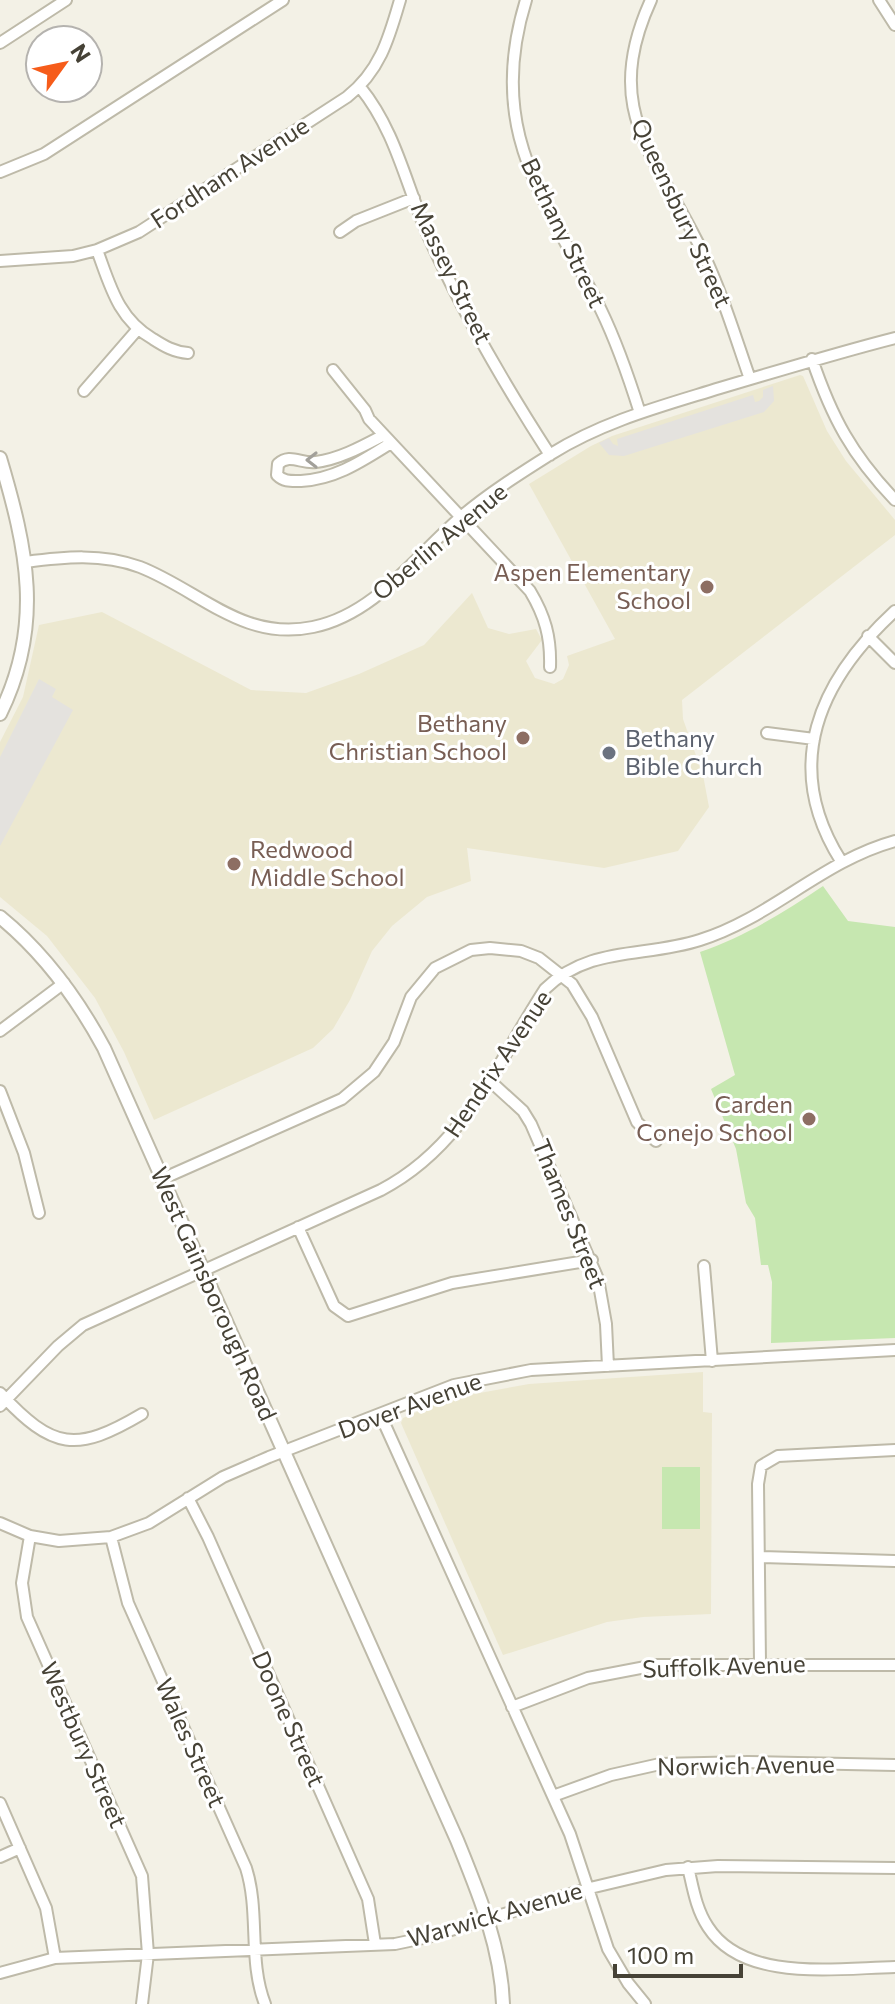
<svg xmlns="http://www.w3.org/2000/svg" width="895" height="2004" font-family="Commissioner,sans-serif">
	<rect width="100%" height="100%" fill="#f3f1e6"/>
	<path fill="#ece8d0" d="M800 375 803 376 827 431 846 461 895 520V535L682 700 683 719 703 775 709 807 678 851 604 868 467 848 471 881 427 897 392 926 372 951 350 1000 333 1029 313 1048 154 1120 124 1052 95 998 47 936 0 897V742L23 697 39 625 102 612 251 690 306 693 359 674 424 645 472 593 488 628 509 634 536 629 542 640 526 661 535 678 554 684 563 679 569 665 567 656 615 639 529 484 591 446 612 436Z
		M703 1372V1412L712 1413 711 1614 643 1617 607 1622 503 1655 401 1423 403 1418 433 1405 474 1394 529 1384Z"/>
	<path fill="#c6e7b0" d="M823 886 848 921 895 927V1338L771 1343 772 1282 768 1265H761L755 1218 746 1203 736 1149 711 1089 735 1075 700 952C746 936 783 913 823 886Z
		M662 1467H700V1529H662Z"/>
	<path fill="#e4e2de" d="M773 386 774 401 764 412 624 456 609 455 599 443 609 438 613 444 618 446 617 439 753 395 755 402 759 401 763 397V390Z
		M39 679 56 689 52 697 73 710 0 846V757Z"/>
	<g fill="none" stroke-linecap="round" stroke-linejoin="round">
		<g stroke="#bebaa9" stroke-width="14">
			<path id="minor" d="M526 0C485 132 546 199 601 310 617 343 629 378 640 413
				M651 0C602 107 652 151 698 243 720 286 734 333 750 379
				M879 0 895 25
				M0 43 66 0
				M360 87C398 134 406 188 431 242 464 315 506 387 550 455
				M0 172 44 154 283 0
				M340 232 356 221 414 198
				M97 250C110 285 118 319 153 339 164 346 174 352 188 353
				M0 261 73 256 97 250 139 232 347 97C380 71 389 38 400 0
				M812 359C832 418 852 455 895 500
				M333 370 365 410 369 419 530 591C545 616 551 637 550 667
				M84 391 137 330
				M384 435C363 446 340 459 316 462 301 464 290 453 278 464L277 475C284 482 291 481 301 481 336 479 362 461 391 443
				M26 562C64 557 102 553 140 567 199 590 243 642 313 627 376 614 415 556 462 516 489 493 521 473 551 454 604 421 662 406 720 388 778 371 836 353 895 338
				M868 636 895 663
				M767 733 814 739
				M841 861C781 766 819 681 895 611
				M0 1031 64 983
				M489 1080 523 1111 531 1124 598 1279 606 1324 608 1366
				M0 1091 24 1153 39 1213
				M162 1179 342 1099 374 1072 394 1042 411 997 435 968 471 950 490 948 521 951 539 958 572 984 592 1017 637 1122 656 1141
				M298 1227 334 1306 348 1316 452 1283 592 1260
				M704 1266 712 1361
				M0 1393C53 1450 76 1453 142 1414
				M0 1406 58 1346 83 1325 381 1190C464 1147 497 1063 545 989 590 945 645 958 700 940 771 918 822 861 895 841
				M380 1414 570 1834 608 1949 628 1983 645 2004
				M188 1498 208 1537 368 1899 375 1944
				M0 1523 30 1536 59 1541 111 1537 149 1523 223 1477 269 1457 454 1385 531 1370 895 1350
				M30 1536 22 1583 27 1617 142 1876 148 1954 142 2004
				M111 1537 128 1603 246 1868C260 1912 248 1961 265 2004
				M760 1557 895 1561
				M760 1663 758 1484 761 1466 778 1456 895 1450
				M512 1707 588 1678 656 1665H895
				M553 1796 611 1775 660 1764 748 1762 895 1765
				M0 1803 46 1908 55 1958
				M0 1857 20 1848
				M688 1867C693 1888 696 1909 708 1927 744 1983 837 1968 895 1967
				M0 1973 55 1958 395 1944 428 1937 590 1888 666 1870 718 1866 895 1868"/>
		</g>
		<g stroke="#bebaa9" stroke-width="16">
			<path id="tertiary" d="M0 458C27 549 44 625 0 714
				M0 917C44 953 77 998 104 1048L457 1840C478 1892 501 1946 503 2004"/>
		</g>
		<use href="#minor" stroke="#fff" stroke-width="10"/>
		<use href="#tertiary" stroke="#fff" stroke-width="12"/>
	</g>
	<defs><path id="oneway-chevron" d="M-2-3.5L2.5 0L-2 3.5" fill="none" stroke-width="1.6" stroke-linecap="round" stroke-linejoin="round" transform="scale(2)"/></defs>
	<use stroke="#a2a09a" href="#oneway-chevron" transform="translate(312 460) rotate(180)"/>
	<g fill="#8d6e63" stroke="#fff" stroke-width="3">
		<circle cx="707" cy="587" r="8"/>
		<circle cx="523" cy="738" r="8"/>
		<circle cx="234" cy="864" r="8"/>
		<circle cx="809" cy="1119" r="8"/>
	</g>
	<circle fill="#6b7280" stroke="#fff" stroke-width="3" cx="609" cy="753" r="8"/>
	<g text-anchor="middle" stroke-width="6" stroke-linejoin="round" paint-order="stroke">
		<g font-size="24" fill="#464236" stroke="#fff">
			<text transform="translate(230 173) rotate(-33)" y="8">Fordham Avenue</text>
			<text transform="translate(681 213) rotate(65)" y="8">Queensbury Street</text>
			<text transform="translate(563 233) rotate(64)" y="8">Bethany Street</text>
			<text transform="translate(451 273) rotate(64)" y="8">Massey Street</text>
			<text transform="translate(440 542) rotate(-40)" y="8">Oberlin Avenue</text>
			<text transform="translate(498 1064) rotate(-56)" y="8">Hendrix Avenue</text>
			<text transform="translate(569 1214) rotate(68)" y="8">Thames Street</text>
			<text transform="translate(213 1294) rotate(66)" y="8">West Gainsborough Road</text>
			<text transform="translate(410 1406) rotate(-20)" y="8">Dover Avenue</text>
			<text transform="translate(724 1667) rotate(-2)" y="8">Suffolk Avenue</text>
			<text transform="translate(288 1719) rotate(66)" y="8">Doone Street</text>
			<text transform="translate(190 1743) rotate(66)" y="8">Wales Street</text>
			<text transform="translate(83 1745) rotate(66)" y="8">Westbury Street</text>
			<text transform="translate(746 1766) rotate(-1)" y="8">Norwich Avenue</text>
			<text transform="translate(495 1915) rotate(-16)" y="8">Warwick Avenue</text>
		</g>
		<g font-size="24" fill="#785e54" stroke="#fff" text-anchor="end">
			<text x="691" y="581">Aspen Elementary<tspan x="691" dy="28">School</tspan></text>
			<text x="507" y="732">Bethany<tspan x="507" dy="28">Christian School</tspan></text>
			<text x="250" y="858" text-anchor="start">Redwood<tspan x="250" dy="28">Middle School</tspan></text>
			<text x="793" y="1113">Carden<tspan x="793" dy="28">Conejo School</tspan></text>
		</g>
		<g font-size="24" fill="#5b616d" stroke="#fff" text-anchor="start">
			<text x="625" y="747">Bethany<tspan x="625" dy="28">Bible Church</tspan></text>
		</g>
	</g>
	<g transform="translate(64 64) rotate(57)"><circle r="38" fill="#ffffff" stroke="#b5b3af" stroke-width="2"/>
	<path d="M0-6L14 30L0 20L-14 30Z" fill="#f65c1a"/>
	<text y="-12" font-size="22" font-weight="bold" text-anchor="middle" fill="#464236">N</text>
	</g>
	<path d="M615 1964v12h126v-12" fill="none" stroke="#464236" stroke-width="4"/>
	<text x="627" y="1964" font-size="24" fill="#464236" stroke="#ffffff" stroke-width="6" paint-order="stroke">100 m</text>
</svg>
